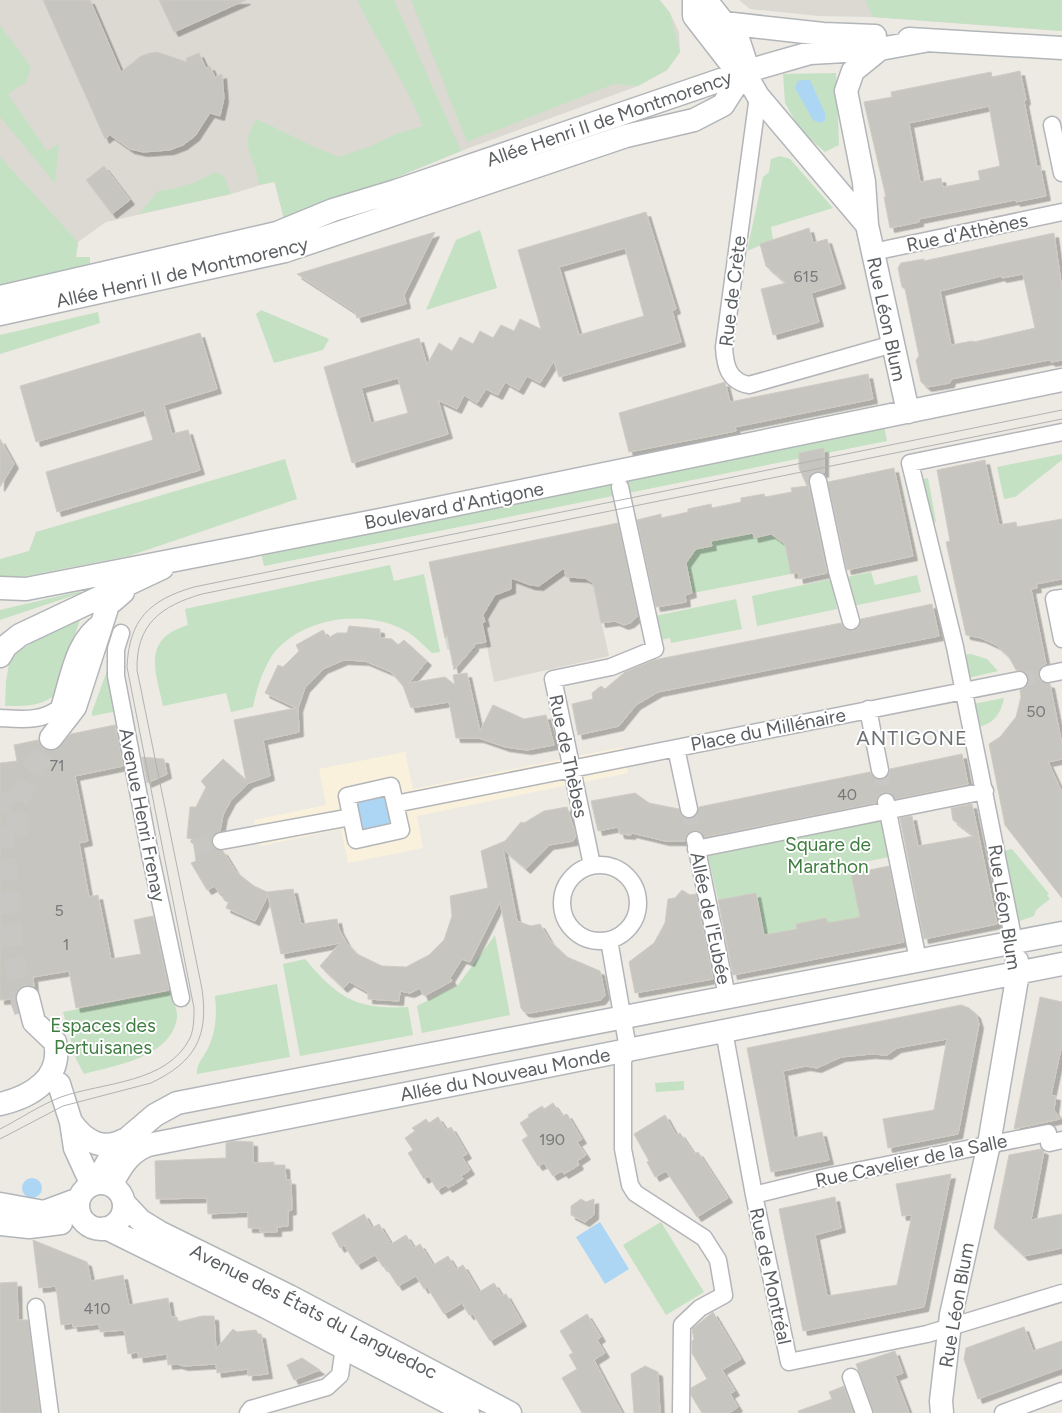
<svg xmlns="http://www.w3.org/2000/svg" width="1062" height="1413" font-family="Figtree,sans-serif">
	<defs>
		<filter id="shadow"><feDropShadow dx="4.5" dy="4.5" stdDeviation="0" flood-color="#0004"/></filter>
	</defs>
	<rect width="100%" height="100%" fill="#eceae3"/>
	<path fill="#f9f1db" d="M623 747 628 773 417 816 423 848 348 863 341 829 260 846 254 820 326 805 319 769 405 752 413 789Z"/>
	<path fill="#dcd9d2" d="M0 0H660L670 13 679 32 680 52 667 70 638 86 461 151 285 223 274 181 231 194 106 222 78 242 76 257 0 268Z
		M739 0H1062V31L873 17 819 16 750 9Z
		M622 523 641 610 638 611 639 616 633 617 630 623 624 625 618 620 602 624 609 656 494 682 486 642 474 644 475 650 470 651 465 657 447 649 429 562Z"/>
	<path fill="#c4e1c3" d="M357 0H394L461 151 285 223 275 182 259 185C256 157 237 146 257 119L312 146 339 157 366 148 399 133 423 126C405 82 378 43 357 0Z
		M411 0H659L670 13 680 52 667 70 638 86 614 84 467 142Z
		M865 0H1062V31L873 17Z
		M0 25 31 67 26 82 8 94 47 151 59 144 55 183 0 117Z
		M836 73 839 145 825 152 800 130 785 103 783 74Z
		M780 156 790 159 833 208 771 227 773 240 747 251 763 177 769 172 771 159Z
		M0 157 78 242 76 257H90V267L0 286Z
		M215 172 224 176 231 194 139 214 158 191C179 189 197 182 215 172Z
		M480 230 497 288 426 310 456 240Z
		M261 310 329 339 323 350 274 363 256 314Z
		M98 312 100 323 0 354V335Z
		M881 408 887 441 264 566 257 534Z
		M1062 454V460L1015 497 1004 499 997 467Z
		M285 459 297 499 129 556 0 581V559L29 551 36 532Z
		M928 478 936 522 932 523 920 480Z
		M753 533 754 538 771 534 785 544 791 574 693 593 686 563 696 549 711 541Z
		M390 565 394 581 424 574 440 652 432 653C424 646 415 636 406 631 365 608 299 617 271 657 262 672 256 691 253 707L231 712 226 693 163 706C155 669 142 639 188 625L185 609Z
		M871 572 875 585 917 575 921 592 853 606 847 577Z
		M831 579 837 609 757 626 752 596Z
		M81 591V593L0 620V610Z
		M736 599 742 629 671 643 670 638 660 640 655 616Z
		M80 620 54 696C38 707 24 706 5 706L6 681 9 664 17 651 29 645 43 633Z
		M971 654 987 659 998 671 968 678 963 655Z
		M111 660 118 711 92 716V712Z
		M1004 698C1001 713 994 724 978 727L973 704Z
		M882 820 889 857 850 865 857 902 866 916 828 923 826 918 796 924 797 929 759 936 756 922 762 921 756 893 718 900 708 856Z
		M1012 849 1049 894 1047 895 1050 899 1036 910 1034 916 1017 922 1003 851Z
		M495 935 510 1015 422 1033 417 1006 458 985Z
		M305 959C338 998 356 1010 408 1007L413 1035 300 1056 283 964Z
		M277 984 290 1057 197 1074C196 1063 205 1056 209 1046 216 1030 217 1013 215 996Z
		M171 991C173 999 178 1011 177 1018 170 1058 116 1065 84 1074L76 1059 63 1012Z
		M684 1081V1090L656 1092 655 1083Z
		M661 1222 704 1292 666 1315 623 1245Z"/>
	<path fill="#acd6f4" d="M803 80H810L825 113V121L819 123 813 120 795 88 798 81Z
		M385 794 391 823 362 830 356 800Z
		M22 1188a10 10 0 1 1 20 0a10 10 0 1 1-20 0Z
		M600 1222 629 1269 605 1284 576 1237Z"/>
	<path fill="#c7c5c0" stroke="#d0cbc3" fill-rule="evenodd" filter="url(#shadow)" d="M43 0H90L121 72 141 56 150 53 157 52 187 62 186 58 199 53 206 68 210 66 215 77 222 74 224 98 220 116 210 113 195 136 183 145 170 150 143 152 130 149 110 135 105 139Z
		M159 0H246L174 32Z
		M1020 71 1026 100 1024 101 1037 167 1040 166 1046 196 1016 202 1015 200 919 219V222L890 228 884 197H886L864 102 892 97 891 92 991 72 992 77ZM989 106 1000 166 978 171 980 180 943 187 941 178 920 182 909 123Z
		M104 166 130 200 112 214 86 180Z
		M646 212 676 309 672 311 681 342 559 377 554 361 540 383 527 376 519 390 505 382 498 395 486 389 477 403 464 395 457 409 438 400 448 434 352 463 324 367 419 338 427 365 439 343 452 351 460 337 473 344 480 331 493 338 501 325 514 331 520 319 541 329 518 250ZM625 248 644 316 579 335 559 267ZM398 378 408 413 371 423 361 388Z
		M809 228 813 243 827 239 841 284 811 293 819 322 773 335 761 289 786 283 766 266 760 244Z
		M435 232 404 295 406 304 357 318 355 312 297 274Z
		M1054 233 1062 290V360L1051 362 1049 360 951 379 950 383 927 387 921 382 916 360 919 356 905 289 902 287 898 268 901 263 924 259V261ZM1023 274 1035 328 974 342 972 341 951 345 940 291 1001 276 1002 278Z
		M200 333 217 389 164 405 172 434 188 430 200 470 57 512 46 472 153 440 144 410 36 442 20 386Z
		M868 374 873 399 735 427 736 431 629 452 619 413 725 382 730 402Z
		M0 439 14 464 0 487Z
		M824 448V473L816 471 812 473 808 483 827 573 799 579 798 572 791 574 785 544 771 534 754 538 753 533 711 541 712 546 696 549 686 563 692 593 685 595 686 602 656 607 637 520 661 514V518L675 515 688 512V509L711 504 712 508 741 502V498L764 494 765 497 792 492 791 488 807 486 799 468V453Z
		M985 460 999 525 1016 522 1017 527 1062 519V579L1036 584 1037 588 1031 589 1046 664 1041 667 1038 676 1041 681 1050 684 1062 745V759L1048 762 1062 792V898L1005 825 989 744 1000 737 1016 717 1021 697 1020 690 1026 687 1029 678 1023 671 1016 670 1009 657 996 645 981 638 966 635 946 542 950 541 937 470Z
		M894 468 913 556 847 570 828 482Z
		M618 523 638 616 630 623 624 625 615 621 601 623 593 583 585 578 566 577 564 568 539 586 530 585 511 578V589L495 595 483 615 485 622 482 623 486 642 474 644V647L454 670 447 635 445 638 429 562Z
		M932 604 939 636 658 692 636 705 619 726 578 735 572 704 593 699 592 693 601 686 605 689 625 672 654 660 841 623 844 628 853 631 858 628 861 619Z
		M349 626 380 629V638L392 639 398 645 404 640 427 661 409 683 445 677 455 685 453 675 467 673 480 731 493 705 524 719 546 715 554 745 527 750 505 747 479 738H456L449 702 411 708 403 686 391 672 365 661 344 660 323 669 305 688 298 708 299 732 263 740 270 776 249 783 231 800 223 815 220 831 212 837 213 847 223 851 236 872 254 886 267 892 293 889 301 924 337 919 339 929 346 942 357 954 382 966 406 967 429 955 444 940 452 916 450 896 488 888 481 851 505 841 521 822 524 823 544 811 567 807 576 836 573 841 549 845 526 869 503 849 517 921 531 926 540 924 550 941 567 957 600 971 605 995 601 1000 530 1013 524 1012 521 1008 500 902 470 962 462 959 450 978 452 981 424 996 420 988 410 993 400 991 399 1001 368 999V992L350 982 343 988 320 966 340 943 281 954 268 895 255 921 226 908 229 901 220 895 215 886 207 890 191 863 196 861 193 839 187 838 190 807H196L206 787 201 781 223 759 246 780 234 720 296 708 265 693 278 665 283 667 299 651 296 645 323 630 328 638 337 633H347Z
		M115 725 123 766 75 776 88 841 79 843 89 897 98 895 111 959 141 954 134 920 153 916 169 990 76 1008 69 971 33 977 34 987 24 985 19 989 15 999 0 1000V763L17 761 14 745 38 740 43 749 56 750 71 734Z
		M962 754 968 784 895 799 890 793 884 792 879 795 876 803 704 837 699 831 693 830 688 833 685 841H665L632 833 631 835 620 834 618 827 598 831 591 801 635 793 649 803 679 809 682 816 691 819 696 816 699 807 870 772 876 779 882 780 889 774 890 769Z
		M142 757 164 759 167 774 147 783Z
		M972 804 997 924 924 939 900 818 912 816 918 846 974 836 953 820 951 808Z
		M889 866 904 942 733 975 718 900 756 893 764 935 797 929 796 924 826 918 828 923 860 917 851 874Z
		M682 890 690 895 696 894 713 979 635 993 629 962 654 943 665 923 668 899 675 898Z
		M1040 997 1062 1002V1044L1051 1095 1056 1096 1054 1110 1060 1119 1014 1129Z
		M961 1005 969 1008 976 1014 979 1024 958 1134 888 1148 883 1119 934 1110 947 1039 897 1048 887 1055 871 1054 841 1057 817 1068 806 1066 783 1071 794 1138 822 1132 829 1160 771 1172 747 1048Z
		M553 1103 562 1116 567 1114 582 1139 577 1142 586 1155 577 1161 579 1165 564 1174 562 1171 553 1176 544 1163 538 1166 522 1140 528 1136 520 1123 529 1117 528 1115 542 1106 544 1109Z
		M665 1115 676 1135 680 1133 694 1154 698 1152 728 1198 697 1217 666 1171 655 1177 647 1162 649 1161 634 1134Z
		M438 1117 446 1130 451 1127 467 1154 462 1157 470 1170 461 1176 463 1179 448 1188 446 1185 437 1190 429 1176 424 1179 408 1153 413 1150 405 1138 415 1131 412 1128 420 1123 426 1119 429 1123Z
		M234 1141 253 1142V1163L274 1162V1165H285L286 1180H291L292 1210 288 1211V1226L277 1227V1232H260V1228H248V1212L208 1214 207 1198 156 1199 155 1161 226 1158V1143Z
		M1041 1149 1044 1151 1031 1220 1062 1214V1248L1024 1256 994 1228 1009 1155Z
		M951 1174 924 1307 803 1331 779 1209 835 1197 841 1228 815 1235 827 1296 897 1285 912 1215 902 1216 896 1184Z
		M581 1199 586 1202 594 1199V1215L585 1222 571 1215V1206Z
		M364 1214 372 1228 379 1224 391 1244 406 1235 414 1248 420 1244 433 1265 448 1256 456 1269 463 1265 479 1292 494 1283 502 1296 506 1294 522 1322 490 1341 473 1314 469 1315 462 1303 444 1314 427 1287 424 1289 416 1276 398 1286 385 1266 383 1267 375 1255 357 1265 344 1245 340 1248 332 1233Z
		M33 1240 87 1262 91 1281 123 1275 129 1305 168 1298 171 1317H177L178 1322 202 1316H214L216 1349 233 1329 237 1332 256 1330 258 1334H261L268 1374 248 1376V1369L217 1373 216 1364 184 1366 177 1364 168 1365 167 1354 139 1358 138 1352 128 1354 124 1330 100 1332 99 1324 73 1327V1323L61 1325 56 1286 39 1288Z
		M17 1282 18 1320H28L40 1413H0V1283Z
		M713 1312 741 1359 722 1370 735 1391 730 1394 738 1407 729 1413H702L691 1395V1388L707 1379 692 1353V1341L694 1339 692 1329Z
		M587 1314 601 1337 597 1340 605 1353 594 1360 622 1413H582L562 1378 577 1369 569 1355 573 1353 560 1331Z
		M1024 1327 1033 1351 1062 1341V1368L978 1399 964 1359 966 1348Z
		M895 1351 903 1373 895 1376 909 1413H874L856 1364Z
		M302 1358 320 1370 294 1380 287 1365Z
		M645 1366 658 1372 660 1413H634L631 1374Z
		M844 1386 853 1413H799L798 1411 832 1399 829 1392Z"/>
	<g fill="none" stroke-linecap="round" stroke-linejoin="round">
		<path stroke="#c8c7c3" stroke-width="16" stroke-dasharray="16 8" stroke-linecap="butt" d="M1019 680 1048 674
			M880 770 886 802
			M689 809 695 840
			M194 847 221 841"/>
		<path stroke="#c8c7c3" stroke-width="22" stroke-dasharray="22 11" stroke-linecap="butt" d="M0 793 13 950 22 1003 28 1019
			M17 835 18 800 51 738"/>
		<g stroke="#b4b5b9" stroke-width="19">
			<path id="street" d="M758 96 724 347C725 365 728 381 749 385L893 344
				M1052 125 1062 173
				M873 252 1062 212
				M818 481 837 571 851 621
				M1062 598 1054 599 1062 639
				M121 633 116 649V676L150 854 181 998
				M1048 674 1062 671
				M868 709 880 770
				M0 718C20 719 43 722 59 708 69 677 73 638 102 621
				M676 748 689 809
				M391 786 401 830 356 840 347 796Z
				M886 802 918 960
				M395 804 1019 680
				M695 840 727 996
				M221 841 351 817
				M696 849 985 791
				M562 903a38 38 0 1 1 76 0a38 38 0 1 1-76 0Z
				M592 865 553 679 611 667 655 649 620 487
				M609 940 627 1043 623 1062V1149L630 1185 635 1193 704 1238 718 1260 724 1295 700 1308 682 1325 681 1413
				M1014 942 955 647 910 463 1062 432
				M724 1031 754 1195 789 1362 927 1334 1062 1293
				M754 1195 831 1176 1048 1133 1049 1143 1062 1140
				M36 1307 50 1413
				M851 1377 864 1413
				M248 1413 251 1409 327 1387 340 1375 344 1347
				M1003 1413 1062 1391"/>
		</g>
		<g stroke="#b2b6b9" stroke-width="25">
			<path id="secondary" d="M694 0V16L732 65 744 72
				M724 23 823 34 875 36
				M909 39 1062 48
				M880 49 853 71 846 91 864 182 867 225 908 412
				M744 72 758 96 867 225
				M0 297 277 233 333 210 396 191 744 72 810 53 880 49 924 41
				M0 314 285 251 626 136 694 120 723 105 744 72 745 60 739 42 709 4 699 0
				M0 588 26 589 380 520 1062 380
				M0 656 6 646 20 635 162 568
				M51 738 75 707 108 605 123 592
				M59 1084 71 1122 75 1148 92 1185
				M0 1104C31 1097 63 1078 55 1042L34 1022 28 998
				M71 1122C86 1143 104 1152 128 1138
				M78 1206a23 23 0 1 1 46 0a23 23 0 1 1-46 0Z
				M95 1184 115 1149 155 1115 177 1103 1062 933
				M111 1185C121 1167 128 1153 148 1145L1062 964
				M124 1203 141 1221 159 1232 289 1296 510 1413
				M0 1204 44 1212 79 1199
				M0 1224 29 1227 61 1223
				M106 1228 266 1307 468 1413
				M942 1413 941 1401 951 1315 989 1144 1018 973 1017 961"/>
		</g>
		<use href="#street" stroke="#fff" stroke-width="16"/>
		<use href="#secondary" stroke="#fff" stroke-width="22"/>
		<path stroke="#b1b2b2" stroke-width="1" d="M0 1129C20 1119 40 1105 61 1097 103 1082 167 1084 190 1038 194 1029 194 1017 194 1008L127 667C129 620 149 600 194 587L1062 410
			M0 1139 63 1106 151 1083C195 1062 209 1037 202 989L137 670C136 624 161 606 202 594L1062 419"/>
	</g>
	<g text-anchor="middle" stroke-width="4" stroke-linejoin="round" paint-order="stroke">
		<g font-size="16" fill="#76787a">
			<text x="806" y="282">615</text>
			<text x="1036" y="717">50</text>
			<text x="57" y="771">71</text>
			<text x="847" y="800">40</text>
			<text x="59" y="916">5</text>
			<text x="66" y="950">1</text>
			<text x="552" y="1145">190</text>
			<text x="97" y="1314">410</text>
		</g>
		<g font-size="19" fill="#5b5f62" stroke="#fff">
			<text transform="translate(609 118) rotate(-19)" y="7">Allée Henri II de Montmorency</text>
			<text transform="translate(967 232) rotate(-12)" y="7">Rue d'Athènes</text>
			<text transform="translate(182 272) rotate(-13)" y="7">Allée Henri II de Montmorency</text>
			<text transform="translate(732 291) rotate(-83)" y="7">Rue de Crète</text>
			<text transform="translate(887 319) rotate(78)" y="7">Rue Léon Blum</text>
			<text transform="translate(454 505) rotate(-11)" y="7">Boulevard d'Antigone</text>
			<text transform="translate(768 729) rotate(-11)" y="7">Place du Millénaire</text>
			<text transform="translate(569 756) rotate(78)" y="7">Rue de Thèbes</text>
			<text transform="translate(143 815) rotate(79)" y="7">Avenue Henri Frenay</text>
			<text transform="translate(1005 907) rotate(81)" y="7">Rue Léon Blum</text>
			<text transform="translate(711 918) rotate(78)" y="7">Allée de l'Eubée</text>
			<text transform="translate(505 1074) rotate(-11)" y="7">Allée du Nouveau Monde</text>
			<text transform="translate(911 1160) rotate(-12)" y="7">Rue Cavelier de la Salle</text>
			<text transform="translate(771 1276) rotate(78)" y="7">Rue de Montréal</text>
			<text transform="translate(956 1305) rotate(-80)" y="7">Rue Léon Blum</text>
			<text transform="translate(314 1311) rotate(27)" y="7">Avenue des États du Languedoc</text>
		</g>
		<g font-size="19" fill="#3f7d41" stroke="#fff">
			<text x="828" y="851">Square de<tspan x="828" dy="22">Marathon</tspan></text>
			<text x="103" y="1032">Espaces des<tspan x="103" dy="22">Pertuisanes</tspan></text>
		</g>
		<g font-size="20" letter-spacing="1" fill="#6d7074" stroke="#fff">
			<text x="912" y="745">ANTIGONE</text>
		</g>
	</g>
</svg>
